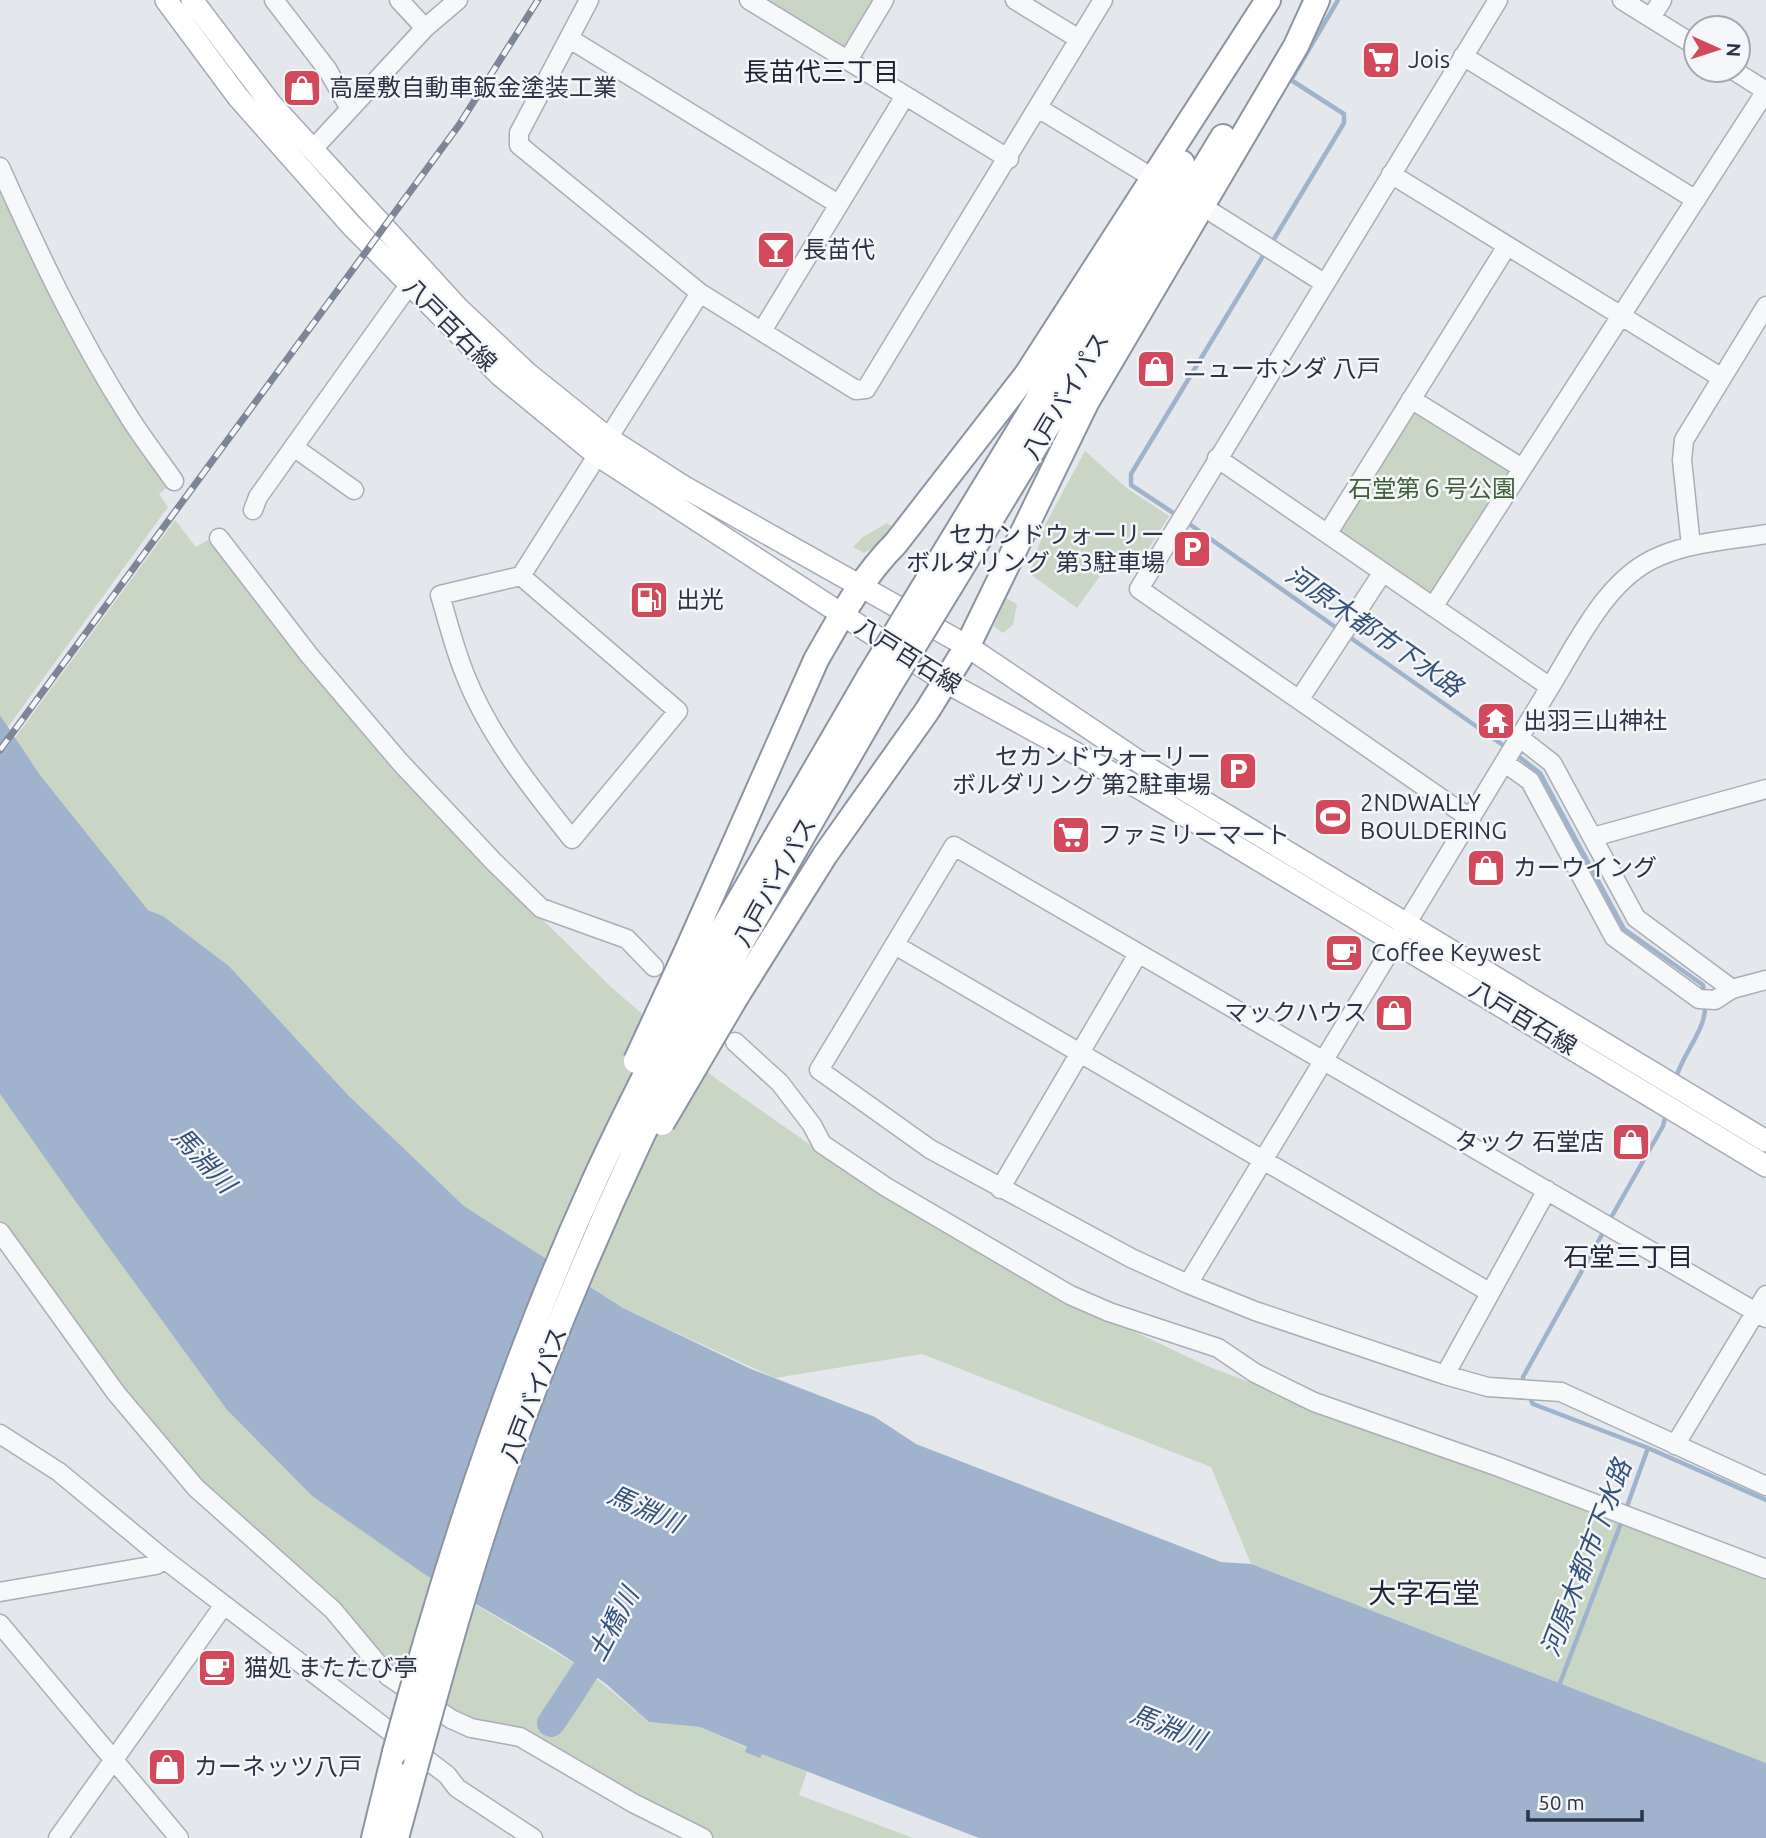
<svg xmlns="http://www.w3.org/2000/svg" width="1766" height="1838" font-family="Ubuntu,'Noto Sans JP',sans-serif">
	<rect width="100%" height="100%" fill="#e4e7ec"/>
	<path fill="#c9d6c5" d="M763 0H876L846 51Z
		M0 183 169 486 159 494 168 507 8 727 0 715Z
		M1415 409 1513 470 1432 596 1337 532Z
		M1085 451 1128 489 1169 516 1136 569 1120 558 1108 565 1077 608 1030 574 1046 523Z
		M175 520 196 547 208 540 302 660 443 820 543 920 610 986 715 1078 839 1165 988 1258 1057 1295 1207 1366 1766 1576V1763L1251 1564 1211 1467 922 1354 775 1378 623 1308 464 1206 349 1096 229 966 163 916 148 910 40 775 15 738Z
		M887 523 894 528 882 543 864 553 853 547 863 537Z
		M1006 598 1017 604 1013 625 1003 633 994 626Z
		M0 1094 227 1410 312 1496 424 1574 587 1671 649 1722 700 1727 747 1748 746 1752 762 1753 807 1772 799 1795 913 1838H715L636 1799 519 1729 474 1719 454 1709 393 1668 200 1484 72 1326 0 1221Z"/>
	<path fill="#9fb4cc" d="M0 715 40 775 148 910 163 916 229 966 349 1096 464 1206 623 1308 751 1369 875 1417 916 1444 1221 1562 1251 1564 1766 1763V1838H979L762 1754 760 1758 745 1752 747 1747 700 1727 649 1722 605 1683 552 1648 424 1574 312 1496 227 1410 76 1202 0 1094Z"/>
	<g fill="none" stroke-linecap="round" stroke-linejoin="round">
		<path stroke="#9fb4cc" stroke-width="4.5" d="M1271 244 1344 123V114L1291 80 1338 0
			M1178 516 1131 485V474L1266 251
			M1185 521 1341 631
			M1348 636 1507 748
			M1514 753 1540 773 1624 929 1703 985 1704 994
			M1676 1078C1683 1052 1707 1030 1705 1003
			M1608 1223 1663 1126 1666 1114
			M1525 1386 1523 1377 1604 1231
			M1528 1394 1533 1404 1648 1448 1766 1500
			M1626 1509 1648 1448
			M1560 1683 1623 1518"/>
		<path stroke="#9fb4cc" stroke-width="28" d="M551 1723C570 1695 589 1667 605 1637"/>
		<g stroke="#a9aeb7" stroke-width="21">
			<path id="minor" d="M274 0 327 69 349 107
				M399 0 425 28
				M589 0 519 133V145L700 293 856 390 866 389 1103 0
				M749 0 1009 159
				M1015 0 1079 39
				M1622 0 1696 46
				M1651 18 1662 0
				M570 39 838 204
				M1463 56 1696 200
				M848 60 884 0
				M1733 70 1766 91
				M1038 108 1153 178
				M313 149 425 28 458 0
				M0 167C38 252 78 337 128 415 142 438 159 459 174 481
				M1391 174 1722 378
				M1202 206 1324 283
				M762 331 905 96
				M1411 399 1522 468
				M295 448 354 490
				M1217 458 1550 687
				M253 510 258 497 409 285
				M1328 533 1507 246
				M219 538 309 655 400 762 493 861 541 908 627 939 654 967
				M1691 546 1682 460 1684 440 1766 306
				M521 576 440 595C448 622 455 651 466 677 490 737 532 789 572 839L678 711 521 576 700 293
				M1433 607 1766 91
				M1299 700 1383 572
				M1520 738 1552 763 1636 918 1732 989 1766 980
				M1505 763 1530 781 1614 937 1699 999 1715 1000 1732 989
				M1471 819 1139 589 1498 0
				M1593 837 1766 789
				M895 945 1489 1292
				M735 1042 780 1083 812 1125 822 1144 886 1187 1070 1295 1109 1312 1218 1348 1255 1373 1314 1402 1499 1467 1766 1569
				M1000 1189 1138 954
				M0 1232 116 1393 196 1488 333 1610 388 1676 451 1719 471 1728 520 1737 633 1803 703 1838
				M1188 1284 1550 687C1578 642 1607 577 1660 556 1693 542 1731 540 1766 534
				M1766 1318 954 846 819 1070 930 1149 1131 1258 1188 1284 1255 1311 1445 1375 1488 1387 1561 1392 1766 1486
				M1445 1375 1547 1190
				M0 1434 59 1472 164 1559 447 1775 457 1788 533 1838
				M1675 1445 1766 1295
				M0 1592 156 1565 164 1559
				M0 1624 179 1838
				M58 1838 224 1605"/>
		</g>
		<g stroke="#a3abb8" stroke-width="24">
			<path id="major" d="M166 0 238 97 352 226 501 376 597 455 946 682 1141 789 1766 1166
				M192 0 271 104 459 309 527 373 608 438 686 488 967 646 1153 771 1766 1141"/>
		</g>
		<g stroke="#8b94a3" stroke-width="28">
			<path id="highway" d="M931 575 1182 163
				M951 585 1223 137
				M686 953 816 660C840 618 862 577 896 543L1027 374 1268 0
				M700 968 869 677
				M719 981 888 688
				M736 997 825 855 927 711 968 645 1086 403 1296 46 1317 0
				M374 1838 395 1752
				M396 1838 415 1768"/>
		</g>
		<use href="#minor" stroke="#f7f8fa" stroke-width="18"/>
		<use href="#major" stroke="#fff" stroke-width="21"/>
		<use href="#highway" stroke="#fff" stroke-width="24"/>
		<g stroke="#7d8696" stroke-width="7">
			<path id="rail" d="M0 750 459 125 538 0"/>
		</g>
		<use href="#rail" stroke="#f4f6f9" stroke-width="4.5" stroke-dasharray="13" stroke-linecap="butt"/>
		<g stroke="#8b94a3" stroke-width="28" stroke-linecap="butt">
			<path id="highway-bridge" d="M869 677 931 575
				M888 688 951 585
				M636 1061 686 953
				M662 1123 736 997
				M395 1752C447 1559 509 1368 592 1186 625 1112 664 1040 700 968
				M415 1768C443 1666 471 1564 506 1465 565 1299 637 1137 719 981"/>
		</g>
		<use href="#highway-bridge" stroke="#fff" stroke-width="24"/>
	</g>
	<defs>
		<g id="supermarket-square" transform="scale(2.0125)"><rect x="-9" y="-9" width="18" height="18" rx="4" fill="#d1495b" stroke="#f4f6f9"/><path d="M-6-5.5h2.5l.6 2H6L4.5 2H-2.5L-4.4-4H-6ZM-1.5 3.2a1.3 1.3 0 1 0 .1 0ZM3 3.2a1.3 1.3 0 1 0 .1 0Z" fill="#fff"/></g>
		<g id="shop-square" transform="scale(2.0125)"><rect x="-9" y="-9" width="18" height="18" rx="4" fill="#d1495b" stroke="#f4f6f9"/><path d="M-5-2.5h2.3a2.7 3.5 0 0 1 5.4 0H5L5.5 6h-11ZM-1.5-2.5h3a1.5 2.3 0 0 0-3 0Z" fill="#fff"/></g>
		<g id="bar-square" transform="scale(2.0125)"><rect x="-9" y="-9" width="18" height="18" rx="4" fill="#d1495b" stroke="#f4f6f9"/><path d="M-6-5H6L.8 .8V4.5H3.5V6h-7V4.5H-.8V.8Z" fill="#fff"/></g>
		<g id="parking-square" transform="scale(2.0125)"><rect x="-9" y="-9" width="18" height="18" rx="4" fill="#d1495b" stroke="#f4f6f9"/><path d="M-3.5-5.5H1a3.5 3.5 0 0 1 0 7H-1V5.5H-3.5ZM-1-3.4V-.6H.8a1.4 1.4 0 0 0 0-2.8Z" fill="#fff"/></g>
		<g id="fuel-square" transform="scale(2.0125)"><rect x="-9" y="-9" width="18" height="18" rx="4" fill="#d1495b" stroke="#f4f6f9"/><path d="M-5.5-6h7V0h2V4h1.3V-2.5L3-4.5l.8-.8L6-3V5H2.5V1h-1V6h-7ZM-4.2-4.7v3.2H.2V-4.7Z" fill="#fff"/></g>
		<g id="temple-square" transform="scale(2.0125)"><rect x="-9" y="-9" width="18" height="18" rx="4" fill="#d1495b" stroke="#f4f6f9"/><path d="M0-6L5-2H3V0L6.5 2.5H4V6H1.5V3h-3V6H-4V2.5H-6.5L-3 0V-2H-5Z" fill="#fff"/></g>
		<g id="stadium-square" transform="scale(2.0125)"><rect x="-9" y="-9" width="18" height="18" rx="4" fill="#d1495b" stroke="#f4f6f9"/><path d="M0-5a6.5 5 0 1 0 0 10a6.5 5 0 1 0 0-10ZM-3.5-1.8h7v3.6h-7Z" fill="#fff"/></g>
		<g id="cafe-square" transform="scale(2.0125)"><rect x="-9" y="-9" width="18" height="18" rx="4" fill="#d1495b" stroke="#f4f6f9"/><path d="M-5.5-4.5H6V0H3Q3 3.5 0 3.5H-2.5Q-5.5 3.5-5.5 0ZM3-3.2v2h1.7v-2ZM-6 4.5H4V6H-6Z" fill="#fff"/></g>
	</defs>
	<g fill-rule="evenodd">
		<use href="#supermarket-square" x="1381" y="60"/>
		<use href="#shop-square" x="302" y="88"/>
		<use href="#bar-square" x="776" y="250"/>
		<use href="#shop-square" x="1156" y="369"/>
		<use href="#parking-square" x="1192" y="549"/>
		<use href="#fuel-square" x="649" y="600"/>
		<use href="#temple-square" x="1496" y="721"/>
		<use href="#parking-square" x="1238" y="771"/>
		<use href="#stadium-square" x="1333" y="817"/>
		<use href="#supermarket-square" x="1071" y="835"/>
		<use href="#shop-square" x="1486" y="868"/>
		<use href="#cafe-square" x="1344" y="953"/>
		<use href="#shop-square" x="1394" y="1013"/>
		<use href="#shop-square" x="1631" y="1142"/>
		<use href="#cafe-square" x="217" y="1668"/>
		<use href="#shop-square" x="167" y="1767"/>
	</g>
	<g text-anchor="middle" stroke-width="5" stroke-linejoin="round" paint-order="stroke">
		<g font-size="24" fill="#2b3445" stroke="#f4f6f9" text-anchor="start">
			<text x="1408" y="68">Jois</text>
			<text x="329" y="96">高屋敷自動車鈑金塗装工業</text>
			<text x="803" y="258">長苗代</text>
			<text x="1183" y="377">ニューホンダ 八戸</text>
			<text x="1165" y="543" text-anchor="end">セカンドウォーリー<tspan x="1165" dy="28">ボルダリング 第3駐車場</tspan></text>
			<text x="676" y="608">出光</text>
			<text x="1523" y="729">出羽三山神社</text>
			<text x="1211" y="765" text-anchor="end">セカンドウォーリー<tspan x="1211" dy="28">ボルダリング 第2駐車場</tspan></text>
			<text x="1360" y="811">2NDWALLY<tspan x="1360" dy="28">BOULDERING</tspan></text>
			<text x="1098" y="843">ファミリーマート</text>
			<text x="1513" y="876">カーウイング</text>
			<text x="1371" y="961">Coffee Keywest</text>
			<text x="1367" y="1021" text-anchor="end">マックハウス</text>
			<text x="1604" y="1150" text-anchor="end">タック 石堂店</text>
			<text x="244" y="1676">猫処 またたび亭</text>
			<text x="194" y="1775">カーネッツ八戸</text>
		</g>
		<g font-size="24" fill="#2b3445" stroke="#f4f6f9">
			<text transform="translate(450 325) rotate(45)" y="8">八戸百石線</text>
			<text transform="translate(1066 396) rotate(-59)" y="8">八戸バイパス</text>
			<text transform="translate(908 656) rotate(32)" y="8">八戸百石線</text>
			<text transform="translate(775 882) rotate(-61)" y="8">八戸バイパス</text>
			<text transform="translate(1523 1018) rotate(31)" y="8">八戸百石線</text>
			<text transform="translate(534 1395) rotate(-69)" y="8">八戸バイパス</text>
		</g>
		<g font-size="24" fill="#3f6138" stroke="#f4f6f9">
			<text x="1432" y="497">石堂第６号公園</text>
		</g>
		<g font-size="26" fill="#1d2536" stroke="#f4f6f9">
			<text x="821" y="81">長苗代三丁目</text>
			<text x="1628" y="1266">石堂三丁目</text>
		</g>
		<g font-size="26" font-style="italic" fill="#34527a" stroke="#f4f6f9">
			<text transform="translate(1374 631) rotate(35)" y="9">河原木都市下水路</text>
			<text transform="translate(204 1160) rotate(47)" y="9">馬淵川</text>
			<text transform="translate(645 1509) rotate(24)" y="9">馬淵川</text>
			<text transform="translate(1586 1558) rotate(-69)" y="9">河原木都市下水路</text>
			<text transform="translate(613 1624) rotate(-62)" y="9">土橋川</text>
			<text transform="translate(1168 1727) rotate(22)" y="9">馬淵川</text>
		</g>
		<g font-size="28" fill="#1d2536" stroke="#f4f6f9">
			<text x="1424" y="1603">大字石堂</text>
		</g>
	</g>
	<g transform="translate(1717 49) rotate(93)"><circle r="33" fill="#f4f6f9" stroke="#a4a8b1" stroke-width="2"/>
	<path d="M0-5L12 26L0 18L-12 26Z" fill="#d1495b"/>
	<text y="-10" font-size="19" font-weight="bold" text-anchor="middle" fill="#2b3445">N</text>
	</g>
	<path d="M1528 1810v10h114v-10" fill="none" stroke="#2b3445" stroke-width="3.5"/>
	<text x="1538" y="1810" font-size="21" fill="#2b3445" stroke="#f4f6f9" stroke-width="5" paint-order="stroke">50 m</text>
</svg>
